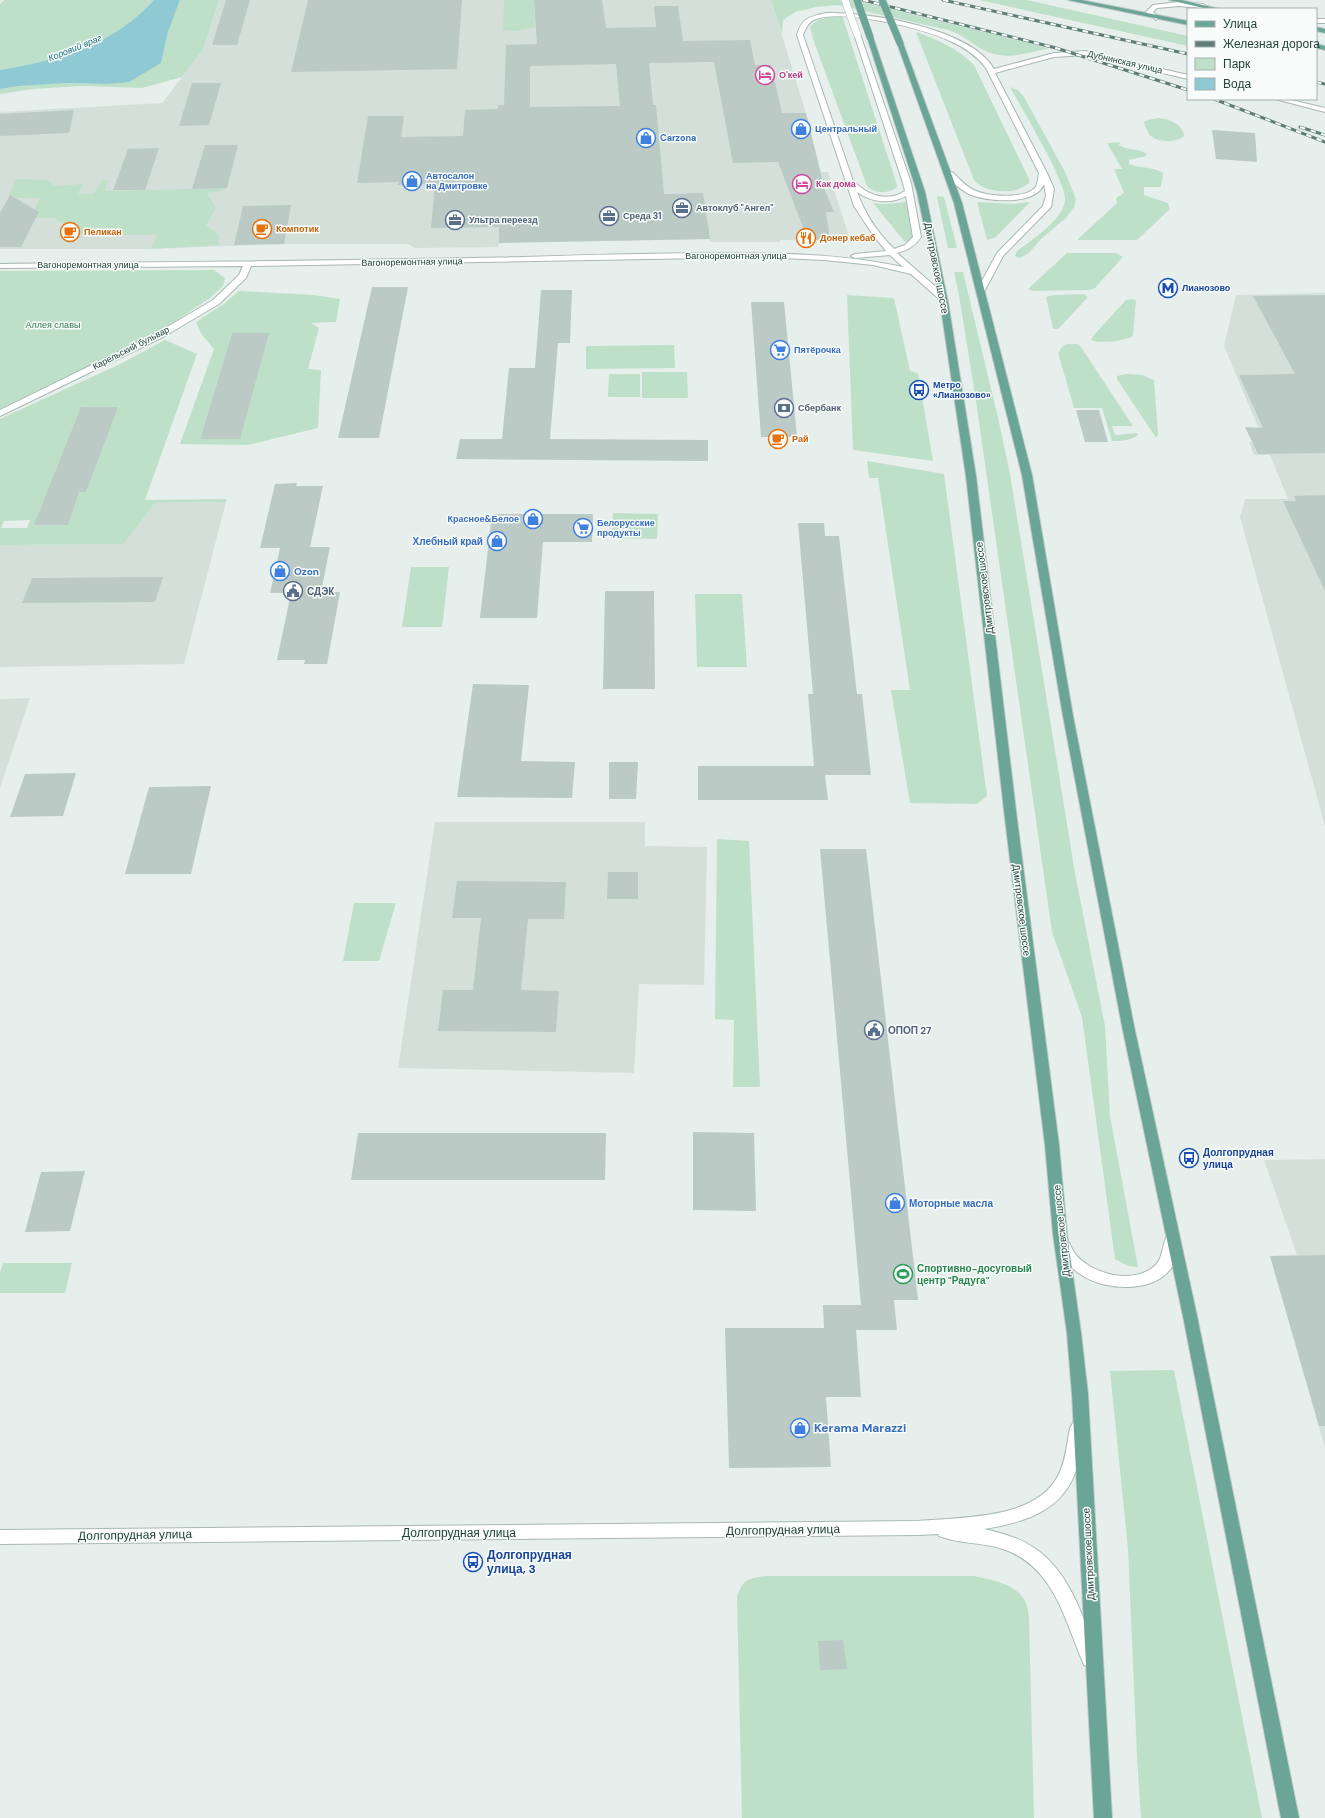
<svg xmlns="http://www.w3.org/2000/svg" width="1325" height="1818" font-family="'DM Sans',sans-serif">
	<rect width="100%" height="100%" fill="#e6efeb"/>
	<path fill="#d4dfda" d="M219 0H771L806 113 821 172H828L850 239 780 240V242H710L709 239 499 243 498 247 415 248 408 244H284L151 249H0V112L162 103 203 50Z
		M1325 293V826L1240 517 1245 499H1288L1270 455H1254L1249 442 1264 441 1224 346 1236 295Z
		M226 502 184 664 0 667V545L124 544 155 503Z
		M30 698 0 788V699Z
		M435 822H645V846L707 847 704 985 639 984 634 1073 398 1068Z
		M1325 1159V1448L1270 1256 1297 1255 1264 1160Z"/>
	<path fill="#bfe0c8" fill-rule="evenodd" d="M4 0H154C112 46 59 60 0 70V4Z
		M180 0H219L203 50 182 77 142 88 82 86 33 89 0 94V89L19 86 68 83 107 84 161 63 168 32Z
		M504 0H534L535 27 515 31 503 30Z
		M771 0H854L1049 48C1025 54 1003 62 980 48 967 40 963 35 948 30L838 5 816 7 795 12 783 20 782 34Z
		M979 0H1027L1188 36V46Z
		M842 15 897 185V187C890 194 874 194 867 186L813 39 810 27C817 17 830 17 842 15Z
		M916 32C939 40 957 48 974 65L1029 179V183C1016 195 986 194 974 180Z
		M1010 87 1018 90 1024 97 1065 172 1076 199 1074 207 1066 218 1041 239 1029 253 1020 258 1015 256 1017 251C1032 240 1062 220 1065 201 1068 184 1020 106 1010 87Z
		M1158 118C1169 119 1183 124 1184 136 1177 143 1155 143 1149 134 1147 131 1145 126 1144 122L1148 120Z
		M1120 142 1119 145C1128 151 1139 148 1147 154L1146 156 1129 160V164C1140 169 1153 166 1163 173L1161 187H1144V195L1168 203 1170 209 1137 240H1077L1117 203 1116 198 1124 193 1114 169H1122L1107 143Z
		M16 179 47 180 55 186 83 184 78 194H94L102 180H108L105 191 225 188V190L207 193 216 208 206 225 218 234 219 245 151 249 157 235H80L54 218H36L32 214 40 198H8Z
		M938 196 944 197 957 248H948L937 197Z
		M906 202 913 237 909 242 904 241 873 203 885 204Z
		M977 202 1015 204 1030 202 996 237 987 240Z
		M1067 253H1116L1123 257 1095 288 1090 290 1033 291 1028 289Z
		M214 270 225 278 223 286 210 298 156 334 0 409V271Z
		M954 272H963L999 422 1010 474 1075 873 1105 1026 1110 1116 1138 1267 1128 1266 1115 1259 1082 1017 1052 932 976 401 959 295Z
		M239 291 314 295 340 299 336 322 311 323 319 328 308 369 321 370 318 428 248 445 180 444 214 349 202 335 196 322 225 303ZM232 333 240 439H200Z
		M1084 294 1088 297 1062 325 1058 329H1053L1046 297 1053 295Z
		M847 295 894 298 910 371 918 373 933 461 853 450Z
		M1132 299 1136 300 1133 336C1126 341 1098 344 1091 340L1093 336 1126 300Z
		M165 340 197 354 145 500 227 499 226 502 155 503 124 544 0 545V419L120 364ZM30 520 27 528H1L4 521Z
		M1067 344H1077L1081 347 1133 426H1112L1115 435 1137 433 1138 435C1130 441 1122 441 1112 441L1102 408H1074L1058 353 1062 347Z
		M674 345 675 368 586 369V346Z
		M642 372H687L688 398H642Z
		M609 374H640V397H608Z
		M1127 374 1142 375 1154 380 1158 435 1156 438 1117 379V376Z
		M867 461 944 474 987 796 977 804 910 803 891 690H910L878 478H869Z
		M613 513 658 514 657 539 611 538Z
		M411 567H449L442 627H402Z
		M695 594H742L747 667H697Z
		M717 839 749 841 760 1087H733L734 1020 715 1019Z
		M354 903H396L379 961H343Z
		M3 1263H72L65 1293H0V1272Z
		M1174 1370 1262 1818H1141L1137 1757 1128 1549 1110 1371Z
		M766 1576H974C992 1580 1015 1583 1025 1601 1028 1606 1028 1612 1029 1617L1034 1818H742L737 1597C743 1579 748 1578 766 1576Z"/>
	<path fill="#8ec9d4" d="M154 0H180L168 32 161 63 129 82 107 84 68 83 19 86 0 89V70C59 60 112 46 154 0Z"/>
	<path fill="#bbcac4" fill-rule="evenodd" d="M226 0H250L237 45H212Z
		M308 0H462L457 69 291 72Z
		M534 0H602L606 28 656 27 654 6H678L683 41 750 40 755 65H771L782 113H806L824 188 834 212H826L830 240H808L778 162 733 163 714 62 649 63 653 105H656L664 194 703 193 710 239 499 243V227L431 228 435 184 398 185V182L357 183 368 116H404L401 137 463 136 465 110 498 109V105H504L506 45 537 44ZM616 64 620 106 530 107V66Z
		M192 83H221L209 125 179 126Z
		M74 110 69 133 0 136V114Z
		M1212 130 1255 133 1257 162 1216 159Z
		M205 145H238L227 188 192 189Z
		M159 148 145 190H113L128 149Z
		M10 195 39 212 21 247H0V213Z
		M291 205 284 244 234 245 243 206Z
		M372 287H408L379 438H338Z
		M541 290H572L570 343H558L550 439 708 440V461L456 459 460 439H502L509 368H535Z
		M1325 295V453L1258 454 1245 427 1263 428 1239 375 1295 374 1253 296Z
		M751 302H784L797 437H761Z
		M232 333H269L240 439H200Z
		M81 407H118L86 492H79L68 525H34Z
		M1076 410H1099L1108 442H1085Z
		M297 483 296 486H323L310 547H330L321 592H340L327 664H304L305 660H277L291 593H270L280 548H260L275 484Z
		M1325 495V591L1283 501H1296L1294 496Z
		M492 514H593L592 542H543L537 618H480Z
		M798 523H824L825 536H839L857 694H862L871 775H825L828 800H698V766H814L808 694H813Z
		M163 577 155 602 22 603 32 578Z
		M605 591H654L655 689H603Z
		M473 684 529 685 521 761 575 762 572 798 457 797Z
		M609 762H638L636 799H609Z
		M76 773 63 816 10 817 25 774Z
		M211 786 191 874H125L149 787Z
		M820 849H866L918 1300H894L897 1330H856L861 1397H826L831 1467 729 1468 725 1328H824L823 1305H861Z
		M608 872H638V899H607Z
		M457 881 566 882 564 919H528L521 990 559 991 556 1032 438 1031 443 990H473L481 918H452Z
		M693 1132 754 1133 756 1211 693 1210Z
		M358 1133H606L605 1180H351Z
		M85 1171 70 1231 25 1232 41 1172Z
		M1325 1255V1426H1319L1270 1256Z
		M843 1640 847 1669 820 1670 818 1641Z"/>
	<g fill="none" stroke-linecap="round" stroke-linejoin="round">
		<g stroke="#a8b8b2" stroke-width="2">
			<path id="minor" d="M1179 2 1203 4 1206 6 1203 8 1179 6 1157 8 1153 12 1159 18 1156 20 1146 12 1153 5Z
				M826 13C869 12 971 28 994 69L1054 53 1085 51 1188 75V79L1085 55 1054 57 995 73 1047 173 1054 189 1051 207 1003 256 984 292 980 294 976 292 997 253 1043 206 1046 196 1044 184C1036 206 986 202 969 194 961 190 951 181 945 174L952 172C959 178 965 186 974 190 987 197 1024 199 1035 188 1038 184 1038 178 1039 173L986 68C976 55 964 47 950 41 923 28 843 9 816 19 808 22 806 28 803 35L853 181C868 195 886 203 905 191L903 183 854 34 857 32 860 34 911 183 921 237C915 246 908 250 897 253L945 295V299H939L911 274 873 265 824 260 763 257 251 266 246 278 219 304 163 337 0 416V410L157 333 213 300 239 275 243 266 0 268V264C174 262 348 261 523 257 589 255 656 253 723 253 783 253 844 254 903 267L890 255 855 258 851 256 855 254 886 251 873 235 854 206 797 35C802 18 809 17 826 13ZM857 192C871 202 890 205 906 196L913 237 905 245 894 249C877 232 865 214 857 192Z
				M1316 19H1325V23H1316Z
				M1275 99H1287L1325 108V112Z
				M1172 1234 1177 1236C1180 1242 1178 1248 1177 1254 1169 1295 1106 1293 1080 1274 1068 1266 1061 1256 1055 1243L1057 1239 1062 1237 1067 1239C1070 1244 1072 1250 1076 1255 1093 1274 1130 1284 1152 1268 1164 1260 1161 1247 1167 1236Z
				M1078 1421 1083 1423 1086 1428C1083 1442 1081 1456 1076 1470 1063 1511 1023 1523 984 1529 1000 1533 1018 1537 1033 1547 1070 1571 1084 1619 1098 1659L1096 1665 1090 1667 1084 1665C1065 1621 1054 1566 1003 1549 982 1542 959 1544 939 1536L938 1534 918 1535 0 1544V1530L918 1521C961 1517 1035 1520 1058 1476 1066 1461 1067 1443 1070 1428L1073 1423Z"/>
		</g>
		<g stroke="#c2cac8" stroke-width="2">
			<path id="major" d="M1068 0H1081L1188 21V25Z
				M1169 0H1181L1220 9H1208Z
				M1316 27 1325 29V33L1316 31Z
				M870 35 873 37 925 192 948 302 976 476 1017 819 1059 1145 1067 1234 1081 1333 1088 1394 1112 1818H1094L1072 1394 1067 1333 1053 1234 1045 1145 1005 819 966 476 940 302 917 192 867 37Z
				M900 41 903 43 962 203 1032 475 1073 716 1134 1026 1197 1316 1299 1818H1281L1183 1316 1122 1026 1063 716 1022 475 954 203 897 43Z
				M1316 44 1325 46V50L1316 48Z"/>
		</g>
		<use href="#minor" fill="#fff" fill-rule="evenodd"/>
		<use href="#major" fill="#6aa596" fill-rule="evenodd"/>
		<g stroke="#5f7d75" stroke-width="3">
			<path id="rail" d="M863 0 1056 48 1188 90
				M943 0 1188 54
				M1316 82 1325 84
				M1214 99 1325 142
				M1300 127 1325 135"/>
		</g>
		<use href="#rail" stroke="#f7fbf9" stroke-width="2" stroke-dasharray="5.5" stroke-linecap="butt"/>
		<g stroke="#a8b8b2" stroke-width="8" stroke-linecap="butt">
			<path id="minor-bridge" d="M845 0 857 34"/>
		</g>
		<g stroke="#c2cac8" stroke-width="8" stroke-linecap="butt">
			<path id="major-bridge" d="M857 0 870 37
				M882 0 900 43"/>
		</g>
		<use href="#minor-bridge" stroke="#fff" stroke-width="7"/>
		<use href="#major-bridge" stroke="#6aa596" stroke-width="7"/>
	</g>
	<defs>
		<g id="hotel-ring" transform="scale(1)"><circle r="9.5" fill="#f7fbf9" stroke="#d1479c" stroke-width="1.5"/><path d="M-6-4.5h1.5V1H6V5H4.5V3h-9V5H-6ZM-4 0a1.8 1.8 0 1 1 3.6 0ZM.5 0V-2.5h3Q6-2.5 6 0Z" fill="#d1479c"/></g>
		<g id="shop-ring" transform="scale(1)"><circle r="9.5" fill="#f7fbf9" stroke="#3f7fe0" stroke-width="1.5"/><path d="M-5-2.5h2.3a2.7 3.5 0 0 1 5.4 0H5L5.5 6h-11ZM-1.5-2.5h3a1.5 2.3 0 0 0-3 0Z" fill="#3f7fe0"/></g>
		<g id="office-ring" transform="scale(1)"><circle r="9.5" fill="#f7fbf9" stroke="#5c6f8a" stroke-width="1.5"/><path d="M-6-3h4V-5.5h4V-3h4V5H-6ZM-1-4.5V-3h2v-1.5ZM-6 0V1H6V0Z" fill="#5c6f8a"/></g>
		<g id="cafe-ring" transform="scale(1)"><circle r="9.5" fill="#f7fbf9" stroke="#e8710a" stroke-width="1.5"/><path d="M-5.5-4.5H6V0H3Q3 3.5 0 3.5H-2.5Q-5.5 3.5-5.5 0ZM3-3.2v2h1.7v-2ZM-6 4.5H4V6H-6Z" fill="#e8710a"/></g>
		<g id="restaurant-ring" transform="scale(1)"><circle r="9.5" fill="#f7fbf9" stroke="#e8710a" stroke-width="1.5"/><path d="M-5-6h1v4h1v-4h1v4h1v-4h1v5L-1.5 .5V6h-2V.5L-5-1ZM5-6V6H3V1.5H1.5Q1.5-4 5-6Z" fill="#e8710a"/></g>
		<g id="metro-ring" transform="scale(1)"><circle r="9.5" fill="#f7fbf9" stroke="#1a4fb4" stroke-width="1.5"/><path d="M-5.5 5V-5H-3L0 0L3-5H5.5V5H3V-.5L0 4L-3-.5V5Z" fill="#1a4fb4"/></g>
		<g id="supermarket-ring" transform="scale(1)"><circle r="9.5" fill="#f7fbf9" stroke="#3f7fe0" stroke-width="1.5"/><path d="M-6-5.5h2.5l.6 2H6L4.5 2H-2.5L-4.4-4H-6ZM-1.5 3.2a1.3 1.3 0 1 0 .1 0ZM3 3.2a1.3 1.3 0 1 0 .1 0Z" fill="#3f7fe0"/></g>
		<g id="bus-ring" transform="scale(1)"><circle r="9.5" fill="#f7fbf9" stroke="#1a4fb4" stroke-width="1.5"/><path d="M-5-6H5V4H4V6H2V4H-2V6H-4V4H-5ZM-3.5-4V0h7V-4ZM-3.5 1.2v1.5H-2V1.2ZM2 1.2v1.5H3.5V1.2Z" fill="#1a4fb4"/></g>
		<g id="bank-ring" transform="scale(1)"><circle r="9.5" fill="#f7fbf9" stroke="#5c6f8a" stroke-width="1.5"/><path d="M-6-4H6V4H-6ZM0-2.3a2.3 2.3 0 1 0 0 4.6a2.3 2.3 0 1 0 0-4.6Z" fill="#5c6f8a"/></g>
		<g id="civic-ring" transform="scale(1)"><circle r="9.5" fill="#f7fbf9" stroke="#5c6f8a" stroke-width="1.5"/><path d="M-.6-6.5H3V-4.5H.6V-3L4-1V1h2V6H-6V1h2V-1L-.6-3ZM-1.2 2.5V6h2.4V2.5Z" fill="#5c6f8a"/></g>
		<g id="stadium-ring" transform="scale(1)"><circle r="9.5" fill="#f7fbf9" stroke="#2e9e5b" stroke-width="1.5"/><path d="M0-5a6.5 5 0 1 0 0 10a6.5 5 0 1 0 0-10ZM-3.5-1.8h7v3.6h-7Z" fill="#2e9e5b"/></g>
	</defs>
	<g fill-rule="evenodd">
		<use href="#hotel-ring" x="765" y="75"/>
		<use href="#shop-ring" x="801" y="129"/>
		<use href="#shop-ring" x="646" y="138"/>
		<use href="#shop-ring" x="412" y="181"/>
		<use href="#hotel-ring" x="802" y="184"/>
		<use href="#office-ring" x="682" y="208"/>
		<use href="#office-ring" x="609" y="216"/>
		<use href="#office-ring" x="455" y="220"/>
		<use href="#cafe-ring" x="262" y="229"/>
		<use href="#cafe-ring" x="70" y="232"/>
		<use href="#restaurant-ring" x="806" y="238"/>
		<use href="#metro-ring" x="1168" y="288"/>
		<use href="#supermarket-ring" x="780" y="350"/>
		<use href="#bus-ring" x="919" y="390"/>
		<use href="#bank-ring" x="784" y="408"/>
		<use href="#cafe-ring" x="778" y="439"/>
		<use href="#shop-ring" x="533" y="519"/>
		<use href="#supermarket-ring" x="583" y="528"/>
		<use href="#shop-ring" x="497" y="541"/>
		<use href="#shop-ring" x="280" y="571"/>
		<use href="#civic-ring" x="293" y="591"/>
		<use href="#civic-ring" x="874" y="1030"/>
		<use href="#bus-ring" x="1189" y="1158"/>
		<use href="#shop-ring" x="895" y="1203"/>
		<use href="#stadium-ring" x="903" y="1274"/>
		<use href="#shop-ring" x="800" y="1428"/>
		<use href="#bus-ring" x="473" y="1562"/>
	</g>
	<g text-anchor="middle" stroke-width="3" stroke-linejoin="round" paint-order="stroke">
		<g font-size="9" font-style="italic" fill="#1c6f80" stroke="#f7fbf9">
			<text transform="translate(75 48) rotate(-22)" y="3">Коровий враг</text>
		</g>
		<g font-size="9" fill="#24423a" stroke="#f7fbf9">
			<text transform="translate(1125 62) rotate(13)" y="3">Дубнинская улица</text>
			<text x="736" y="259">Вагоноремонтная улица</text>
			<text transform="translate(412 262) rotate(-1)" y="3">Вагоноремонтная улица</text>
			<text x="88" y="268">Вагоноремонтная улица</text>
			<text transform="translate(131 348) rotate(-27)" y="3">Карельский бульвар</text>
		</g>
		<g font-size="9" font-weight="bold" fill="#b23c85" stroke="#f7fbf9" text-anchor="start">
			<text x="779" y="78">О'кей</text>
			<text x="816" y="187">Как дома</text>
		</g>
		<g font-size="9" font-weight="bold" fill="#366cbe" stroke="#f7fbf9" text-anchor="start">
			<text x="815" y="132">Центральный</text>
			<text x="660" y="141">Carzona</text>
			<text x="426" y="179">Автосалон<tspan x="426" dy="10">на Дмитровке</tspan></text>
			<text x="794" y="353">Пятёрочка</text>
			<text x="519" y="522" text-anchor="end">Красное&amp;Белое</text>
			<text x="597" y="526">Белорусские<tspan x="597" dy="10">продукты</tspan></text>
		</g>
		<g font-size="9" font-weight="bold" fill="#4e5e75" stroke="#f7fbf9" text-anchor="start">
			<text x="696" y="211">Автоклуб "Ангел"</text>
			<text x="623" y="219">Среда 31</text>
			<text x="469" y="223">Ультра переезд</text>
			<text x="798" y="411">Сбербанк</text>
		</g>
		<g font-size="9" font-weight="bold" fill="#c56008" stroke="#f7fbf9" text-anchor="start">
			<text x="276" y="232">Компотик</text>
			<text x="84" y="235">Пеликан</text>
			<text x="820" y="241">Донер кебаб</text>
			<text x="792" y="442">Рай</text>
		</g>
		<g font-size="9" font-weight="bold" fill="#164399" stroke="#f7fbf9" text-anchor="start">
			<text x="1182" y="291">Лианозово</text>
			<text x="933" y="388">Метро<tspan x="933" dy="10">«Лианозово»</tspan></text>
		</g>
		<g font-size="9" fill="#2d7a4b" stroke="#f7fbf9">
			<text x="53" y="328">Аллея славы</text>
		</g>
		<g font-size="10" fill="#24423a" stroke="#f7fbf9">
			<text transform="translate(937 268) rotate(79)" y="4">Дмитровское шоссе</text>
			<text transform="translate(984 588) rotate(-97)" y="4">Дмитровское шоссе</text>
			<text transform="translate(1022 910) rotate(83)" y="4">Дмитровское шоссе</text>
			<text transform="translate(1061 1231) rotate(-96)" y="4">Дмитровское шоссе</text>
			<text transform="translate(1088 1554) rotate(-93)" y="4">Дмитровское шоссе</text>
		</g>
		<g font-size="10" font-weight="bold" fill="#366cbe" stroke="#f7fbf9" text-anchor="start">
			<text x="483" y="545" text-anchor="end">Хлебный край</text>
			<text x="294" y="575">Ozon</text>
			<text x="909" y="1207">Моторные масла</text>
		</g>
		<g font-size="10" font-weight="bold" fill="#4e5e75" stroke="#f7fbf9" text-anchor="start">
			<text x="307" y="595">СДЭК</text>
			<text x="888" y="1034">ОПОП 27</text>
		</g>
		<g font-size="10" font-weight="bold" fill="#164399" stroke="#f7fbf9" text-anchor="start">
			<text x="1203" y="1156">Долгопрудная<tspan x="1203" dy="12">улица</tspan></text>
		</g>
		<g font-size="10" font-weight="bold" fill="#27864d" stroke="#f7fbf9" text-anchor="start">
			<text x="917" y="1272">Спортивно-досуговый<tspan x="917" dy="12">центр "Радуга"</tspan></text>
		</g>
		<g font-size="12" font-weight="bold" fill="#366cbe" stroke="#f7fbf9" text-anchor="start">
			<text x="814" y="1432">Kerama Marazzi</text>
		</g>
		<g font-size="12" fill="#24423a" stroke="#f7fbf9">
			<text transform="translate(783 1530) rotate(-1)" y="4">Долгопрудная улица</text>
			<text x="459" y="1537">Долгопрудная улица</text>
			<text transform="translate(135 1535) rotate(-1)" y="4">Долгопрудная улица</text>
		</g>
		<g font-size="12" font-weight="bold" fill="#164399" stroke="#f7fbf9" text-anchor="start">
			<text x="487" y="1559">Долгопрудная<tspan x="487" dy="14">улица, 3</tspan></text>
		</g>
	</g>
	<rect x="1187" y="8" width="130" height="92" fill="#f7fbf9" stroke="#a3b1ad"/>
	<rect x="1195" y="21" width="20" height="6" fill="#6aa596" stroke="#a3b1ad"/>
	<text x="1223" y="28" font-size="12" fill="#24423a">Улица</text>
	<rect x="1195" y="41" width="20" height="6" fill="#5f7d75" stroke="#a3b1ad"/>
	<text x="1223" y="48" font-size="12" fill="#24423a">Железная дорога</text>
	<rect x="1195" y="58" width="20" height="12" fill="#bfe0c8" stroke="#a3b1ad"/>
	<text x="1223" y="68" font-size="12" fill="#24423a">Парк</text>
	<rect x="1195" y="78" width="20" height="12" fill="#8ec9d4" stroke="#a3b1ad"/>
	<text x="1223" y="88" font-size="12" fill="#24423a">Вода</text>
</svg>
